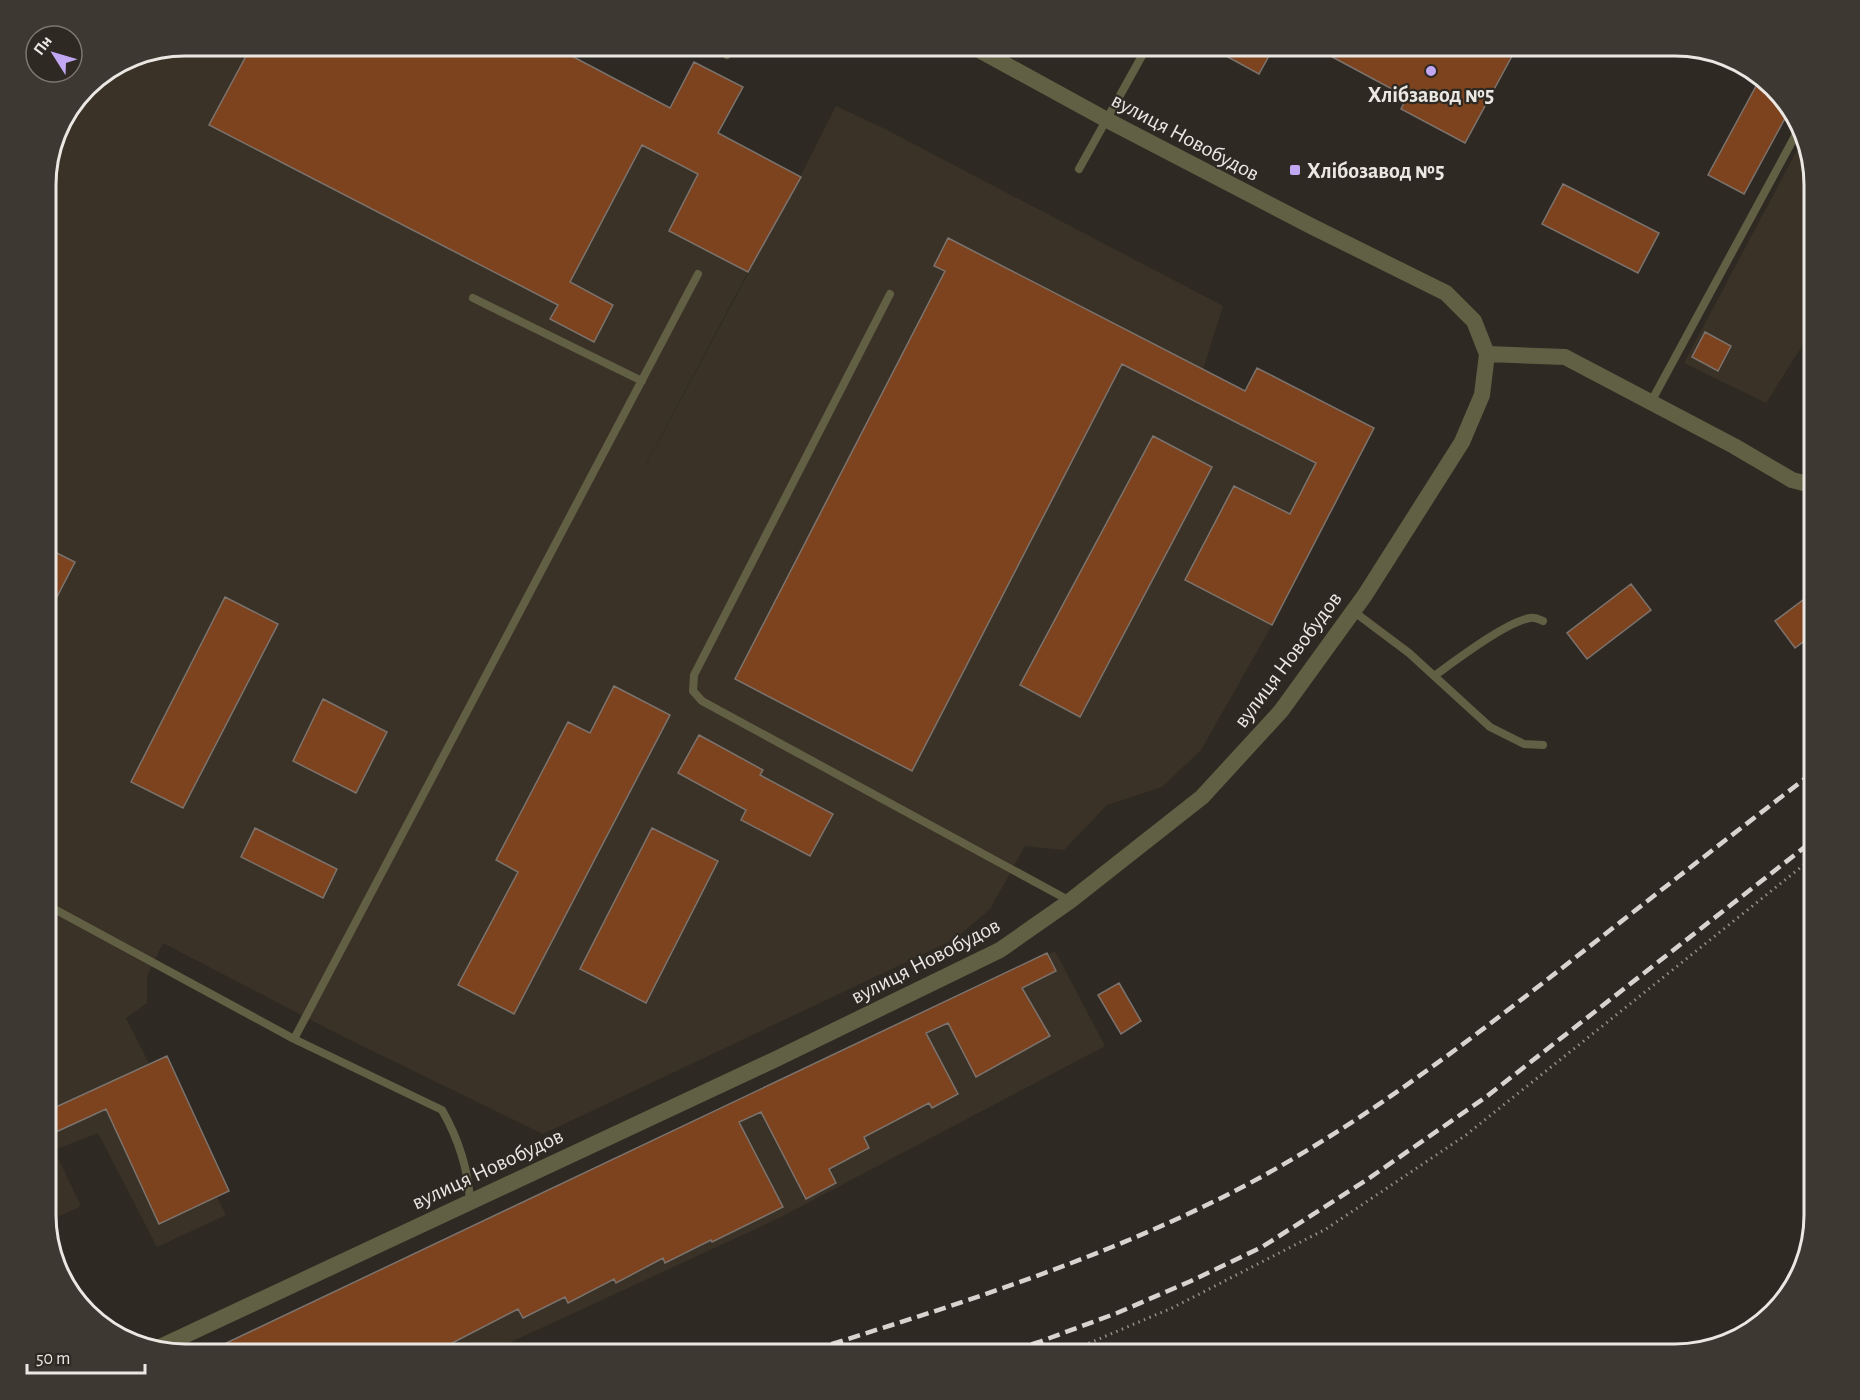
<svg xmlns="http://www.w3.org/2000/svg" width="1860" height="1400" font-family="'Alegreya Sans',sans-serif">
	<rect width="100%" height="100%" fill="#2e2a23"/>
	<path fill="#3a3226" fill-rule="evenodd" d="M184 45H551L800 177 836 106 885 129 1223 306 1203 369 1245 391 1257 368 1374 428 1272 625 1201 750 1162 787 1107 805 1064 850 1025 846 990 909 955 939 543 1134 340 1035 163 943 147 976V1003L126 1018 226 1215 157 1247 98 1133 54 1150 81 1206 45 1223V175L59 123 92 80 131 55ZM762 248 647 463 646 464 748 272Z
		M1804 137 1815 184V325L1766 403 1684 363Z
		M1055 951 1105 1046 777 1219 483 1355H222L296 1316Z"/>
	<path fill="#7d431e" stroke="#7c736e" stroke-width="1.5" d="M252 45H551L670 108 694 62 743 87 718 133 801 177 748 272 669 231 698 174 642 145 570 282 613 305 594 342 550 319 558 305 209 125Z
		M1206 45H1275L1259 74Z
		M1310 45H1518L1465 143 1401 109 1407 97Z
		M1762 75 1790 109 1744 194 1708 175Z
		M1563 184 1659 233 1638 273 1542 224Z
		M948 238 1245 391 1257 368 1374 428 1272 625 1185 580 1234 486 1290 514 1316 463 1122 364 912 771 735 679 945 271 934 266Z
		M1705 332 1731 346 1718 371 1692 357Z
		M1153 436 1212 467 1080 717 1020 685Z
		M45 547 75 562 45 620Z
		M1631 584 1651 610 1587 659 1567 633Z
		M1815 591V633L1795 648 1775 621Z
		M225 597 278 624 183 808 131 782Z
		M614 686 670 715 514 1014 458 985 518 872 496 860 568 722 590 733Z
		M323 699 387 732 356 793 293 761Z
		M699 735 763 770 760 775 833 814 810 856 741 820 746 810 678 773Z
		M255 828 337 869 323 898 241 857Z
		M652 828 718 861 646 1003 580 969Z
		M1047 953 1056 971 1022 988 1050 1036 976 1077 948 1023 926 1033 958 1094 932 1108 929 1103 864 1137 869 1148 829 1169 836 1183 806 1199 761 1112 739 1122 783 1207 712 1242 711 1240 665 1263 663 1258 616 1283 614 1279 568 1303 565 1297 523 1318 518 1309 429 1355H201Z
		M1119 983 1141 1021 1121 1034 1098 995Z
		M167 1056 229 1191 159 1224 106 1109 45 1137V1112Z"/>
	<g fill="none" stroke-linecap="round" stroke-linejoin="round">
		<path stroke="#928f89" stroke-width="3" stroke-dasharray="1.5 4.5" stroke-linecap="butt" d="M1061 1355 1172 1308 1326 1229 1466 1135 1815 856"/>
		<path stroke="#626044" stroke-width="8" d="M727 55 733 45
			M1079 169 1148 45
			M890 294 694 675 693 691 702 701 1070 901
			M473 298 642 381
			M1651 402 1801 125
			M1353 611 1409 653 1490 727 1524 744 1543 745
			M1434 676C1455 661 1506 622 1530 618 1535 617 1538 619 1543 621
			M45 904 294 1039 442 1110C458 1138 468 1168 470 1201
			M294 1039 698 274"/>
		<path stroke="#626044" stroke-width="16" d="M1487 354 1565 357 1734 446 1792 480 1815 486
			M160 1347 774 1060 1000 950 1070 901 1202 797 1281 711 1365 595 1462 442 1482 395 1487 354 1474 321 1446 293 1313 227 1107 120 970 45"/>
		<path stroke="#d7d4cf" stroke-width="4.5" stroke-dasharray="12 6" stroke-linecap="butt" d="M797 1355C943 1309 1090 1264 1227 1195 1351 1132 1461 1047 1571 961 1652 897 1733 834 1815 771
			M997 1355 1039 1342 1117 1313 1191 1281 1262 1247 1365 1181 1486 1097 1815 839"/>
	</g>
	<g fill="#c2a7f2" stroke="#2e2a23" stroke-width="2">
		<circle cx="1431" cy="71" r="6"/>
		<rect x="1289" y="164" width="12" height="12" rx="3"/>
	</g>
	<g text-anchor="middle" stroke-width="4.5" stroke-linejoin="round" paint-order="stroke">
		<g font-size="22" font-weight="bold" fill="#ebe8e3" stroke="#2e2a23">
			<text x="1431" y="102">Хлібзавод №5</text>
			<text x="1307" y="178" text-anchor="start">Хлібозавод №5</text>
		</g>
		<g font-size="22" fill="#ebe8e3" stroke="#2e2a23">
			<text transform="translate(1186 136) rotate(28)" y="8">вулиця Новобудов</text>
			<text transform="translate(1287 659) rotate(-53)" y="8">вулиця Новобудов</text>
			<text transform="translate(925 960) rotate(-27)" y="8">вулиця Новобудов</text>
			<text transform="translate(487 1168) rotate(-25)" y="8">вулиця Новобудов</text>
		</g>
	</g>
	<path d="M0 0H1860V1400H0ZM185 56H1675A129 129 0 0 1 1804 185V1215A129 129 0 0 1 1675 1344H185A129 129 0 0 1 56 1215V185A129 129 0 0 1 185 56Z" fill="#3d3932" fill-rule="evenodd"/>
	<path fill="none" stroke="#ebe8e3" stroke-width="3" d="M185 56H1675A129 129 0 0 1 1804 185V1215A129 129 0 0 1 1675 1344H185A129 129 0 0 1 56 1215V185A129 129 0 0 1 185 56Z"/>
	<g transform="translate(54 54) rotate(307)"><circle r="28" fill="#2e2a23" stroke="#7a7670" stroke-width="1.5"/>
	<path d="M0-4.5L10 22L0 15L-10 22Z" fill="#c2a7f2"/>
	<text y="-9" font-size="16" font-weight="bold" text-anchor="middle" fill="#ebe8e3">Пн</text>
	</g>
	<path d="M27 1364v9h118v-9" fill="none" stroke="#ebe8e3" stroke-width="3"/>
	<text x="36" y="1364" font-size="18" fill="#ebe8e3" stroke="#2e2a23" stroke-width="4.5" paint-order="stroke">50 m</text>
</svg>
